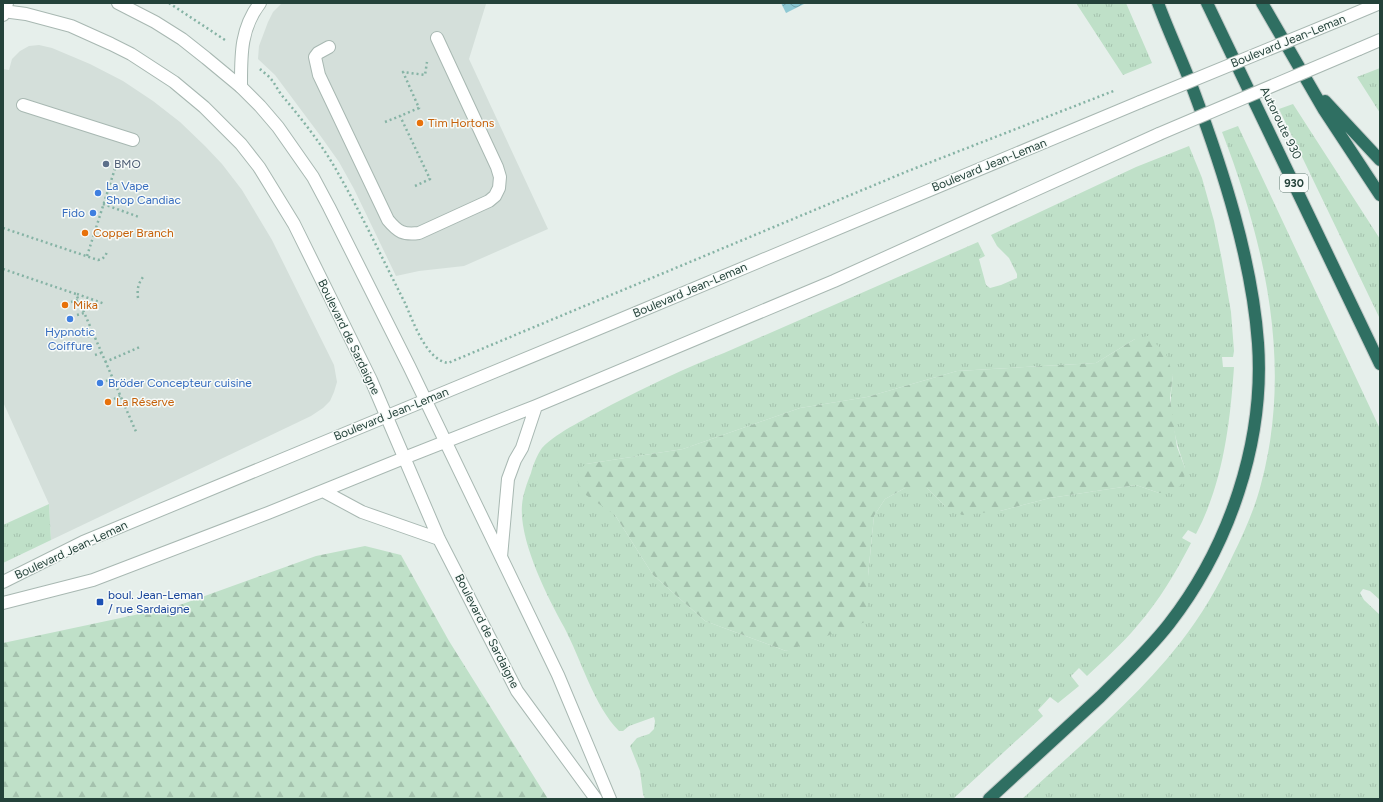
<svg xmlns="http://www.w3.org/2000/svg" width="1383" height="802" font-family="Figtree,sans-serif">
	<defs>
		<pattern id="grass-tufts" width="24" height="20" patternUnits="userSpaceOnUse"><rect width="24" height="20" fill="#bfe0c8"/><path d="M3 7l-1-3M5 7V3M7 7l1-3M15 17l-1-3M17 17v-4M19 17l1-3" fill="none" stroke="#a4c1ad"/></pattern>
		<pattern id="forest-firs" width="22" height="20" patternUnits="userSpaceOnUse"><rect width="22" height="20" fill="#bfe0c8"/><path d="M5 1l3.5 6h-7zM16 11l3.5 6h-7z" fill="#a4c1ad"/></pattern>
		<pattern id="water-waves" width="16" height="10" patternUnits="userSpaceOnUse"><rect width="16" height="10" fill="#8ec9d4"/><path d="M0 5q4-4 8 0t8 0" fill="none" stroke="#74a5ad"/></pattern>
	</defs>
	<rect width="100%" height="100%" fill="#e6efeb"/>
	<path fill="#d4dfda" d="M282 3 486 4 469 59 548 229 464 266 419 271 396 276 354 189 339 162 322 138 275 75 258 59 259 46 268 22 273 12Z
		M39 45 52 48 90 64 123 81 153 101 180 122 205 146 222 164 242 190 272 240 334 365 337 382 334 392 330 401 323 408 311 416 51 540 49 504 3 402V69L9 70 12 59 20 51 29 46Z"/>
	<path fill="url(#grass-tufts)" fill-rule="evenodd" d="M1076 3H1126L1152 63 1123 75Z
		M1380 68V113L1357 77Z
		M1293 104 1380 239V319L1279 109Z
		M1238 126 1380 429V600L1370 591 1363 589 1360 593 1364 600 1380 615V799H1022C1075 750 1135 700 1180 643 1201 616 1219 586 1233 555 1244 533 1255 508 1261 484 1293 366 1265 243 1222 132Z
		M1189 146 1202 178 1214 221 1222 260 1231 312 1234 351 1233 357H1222L1223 367H1234C1230 424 1223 483 1196 534L1188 530 1182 538 1191 543C1176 572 1159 601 1137 626 1122 644 1104 660 1087 676L1079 668 1071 676 1079 686 1058 703 1050 697 1038 710 1043 716 953 799H645L643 794 640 771 630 746 637 738 649 734 654 729 655 721 654 717 629 726 623 731H619C594 706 581 659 564 627 547 596 519 541 522 505 523 494 527 483 531 473 533 465 537 455 542 448 558 431 590 417 611 405 648 386 685 368 724 353L978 242 985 256 979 259 986 285 990 288 1001 285 1017 278V274L1009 258 997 246 991 235 1136 167ZM1135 339 1173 375C1172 382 1171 390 1171 397 1169 419 1178 448 1185 468L1159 493 1136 485 1050 498 1000 511 945 506 927 488H905L885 499 874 516 868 576V603L786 651 705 621 653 575 615 515 586 464 683 449 800 408 867 397 957 371 1096 363Z
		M49 504 51 540 3 563V525Z"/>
	<path fill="url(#forest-firs)" d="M1148 336 1166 354 1173 375 1170 398 1174 427 1177 447 1185 468 1184 481 1174 492 1159 493 1136 485 1050 498 1000 511 962 515 945 506 927 488H905L885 499 874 516 868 575V603L865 622 786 651 705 621 653 575 615 515 583 493 574 474 586 464 683 449 800 408 867 397 957 371 1096 363 1135 339Z
		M365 546 401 555 449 641 548 799H3V643L177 606 316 556Z"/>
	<path fill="url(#water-waves)" d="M781 3H806L786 13Z"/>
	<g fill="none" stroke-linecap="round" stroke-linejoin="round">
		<g stroke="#a8b8b2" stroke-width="14">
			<path id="service" d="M329 47 318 53 315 57 319 75 388 220C398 232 403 235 419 233L489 201 495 196 499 188 500 177 497 167 437 38
				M23 105 133 140"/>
		</g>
		<g stroke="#a8b8b2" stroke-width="14">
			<path id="minor" d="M3 15 7 3
				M241 87C241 56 240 29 260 3"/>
		</g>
		<g stroke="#a8b8b2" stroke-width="14">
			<path id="tertiary" d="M118 3 155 22 182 39 206 58 241 87 260 106 278 127 313 177 329 207 409 366 558 675 610 799
				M3 11 26 14 71 26 111 44 131 54 174 82 204 107 241 144 259 167 294 224 371 380 439 539 517 691 596 799
				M1342 19 1380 3
				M1359 49 1380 40
				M323 491 362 512 439 539
				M501 557 508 479 515 460 522 448 536 406
				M3 582 83 542 612 323 1140 102
				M3 603 93 580 268 513 404 458 536 406 834 281 1159 134"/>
		</g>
		<g stroke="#c2cac8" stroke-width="14">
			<path id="motorway" d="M1207 3 1380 364
				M1262 3 1324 110 1380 195
				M1325 101 1380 160
				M989 799C1026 765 1063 731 1100 697 1124 673 1148 651 1169 624 1229 547 1265 442 1258 343 1252 260 1223 170 1194 92 1183 62 1169 33 1158 3"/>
		</g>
		<path stroke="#86b3a5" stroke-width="2.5" stroke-dasharray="2 3" stroke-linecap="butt" d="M169 3 225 40
			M260 69C263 72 268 75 271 79 276 85 279 93 285 99 304 122 323 146 338 173 362 215 383 260 405 303 413 321 426 360 448 363L908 171 1116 90
			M385 122 400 116
			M415 186 430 179 400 116 419 108 403 72 425 75 427 62
			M103 204 139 217
			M3 228 98 260C103 259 105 257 107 252
			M87 256 119 156
			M3 269 76 294 137 434
			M77 294 105 304
			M138 298C137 289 138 284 143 277
			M71 302 78 300
			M77 315 84 313
			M87 337 93 334
			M95 355 101 353
			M105 362 140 347
			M106 381 112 379
			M114 399 120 396"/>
		<use href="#service" stroke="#fff" stroke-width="12"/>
		<use href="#minor" stroke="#fff" stroke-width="12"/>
		<use href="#tertiary" stroke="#fff" stroke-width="12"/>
		<use href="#motorway" stroke="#2f6f62" stroke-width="12"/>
		<g stroke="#a8b8b2" stroke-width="14" stroke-linecap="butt">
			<path id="tertiary-bridge" d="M1140 102 1342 19
				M1159 134 1359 49"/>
		</g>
		<use href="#tertiary-bridge" stroke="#fff" stroke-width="12"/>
	</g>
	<g fill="#e8710a" stroke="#f7fbf9" stroke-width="1.5">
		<circle cx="420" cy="123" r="4"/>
		<circle cx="85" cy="233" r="4"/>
		<circle cx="65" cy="305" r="4"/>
		<circle cx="108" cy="402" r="4"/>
	</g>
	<circle fill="#5c6f8a" stroke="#f7fbf9" stroke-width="1.5" cx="106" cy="164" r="4"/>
	<g fill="#3f7fe0" stroke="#f7fbf9" stroke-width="1.5">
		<circle cx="98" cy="193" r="4"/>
		<circle cx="93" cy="213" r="4"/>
		<circle cx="70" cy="319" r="4"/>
		<circle cx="100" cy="383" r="4"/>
	</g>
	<rect fill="#1a4fb4" stroke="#f7fbf9" stroke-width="1.5" x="96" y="598" width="8" height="8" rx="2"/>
	<g text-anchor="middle" stroke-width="3" stroke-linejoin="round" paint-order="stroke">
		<rect fill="#f7fbf9" stroke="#637a73" stroke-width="1" x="1280" y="174" width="28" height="18" rx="3"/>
		<g font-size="11" font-weight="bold" fill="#24423a">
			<text x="1294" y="187">930</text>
		</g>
		<g font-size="12" fill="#24423a" stroke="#f7fbf9">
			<text transform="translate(1288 41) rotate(-22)" y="4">Boulevard Jean-Leman</text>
			<text transform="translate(1281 123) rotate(64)" y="4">Autoroute 930</text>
			<text transform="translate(989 165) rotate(-22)" y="4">Boulevard Jean-Leman</text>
			<text transform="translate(690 290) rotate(-23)" y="4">Boulevard Jean-Leman</text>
			<text transform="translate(349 337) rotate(64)" y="4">Boulevard de Sardaigne</text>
			<text transform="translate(391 414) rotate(-22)" y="4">Boulevard Jean-Leman</text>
			<text transform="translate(71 550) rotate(-25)" y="4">Boulevard Jean-Leman</text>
			<text transform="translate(487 631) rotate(63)" y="4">Boulevard de Sardaigne</text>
		</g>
		<g font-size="12" fill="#c56008" stroke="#f7fbf9" text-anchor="start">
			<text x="428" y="127">Tim Hortons</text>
			<text x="93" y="237">Copper Branch</text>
			<text x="73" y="309">Mika</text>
			<text x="116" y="406">La Réserve</text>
		</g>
		<g font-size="12" fill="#4e5e75" stroke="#f7fbf9" text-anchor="start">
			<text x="114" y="168">BMO</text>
		</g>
		<g font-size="12" fill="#366cbe" stroke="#f7fbf9" text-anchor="start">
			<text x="106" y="190">La Vape<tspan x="106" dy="14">Shop Candiac</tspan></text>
			<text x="85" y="217" text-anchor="end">Fido</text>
			<text x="70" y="336" text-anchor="middle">Hypnotic<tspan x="70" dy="14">Coiffure</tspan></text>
			<text x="108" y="387">Bröder Concepteur cuisine</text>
		</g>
		<g font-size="12" fill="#164399" stroke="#f7fbf9" text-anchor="start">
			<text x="108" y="599">boul. Jean-Leman<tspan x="108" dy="14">/ rue Sardaigne</tspan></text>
		</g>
	</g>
	<rect width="1383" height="802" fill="none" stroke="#24423a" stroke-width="8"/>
</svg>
